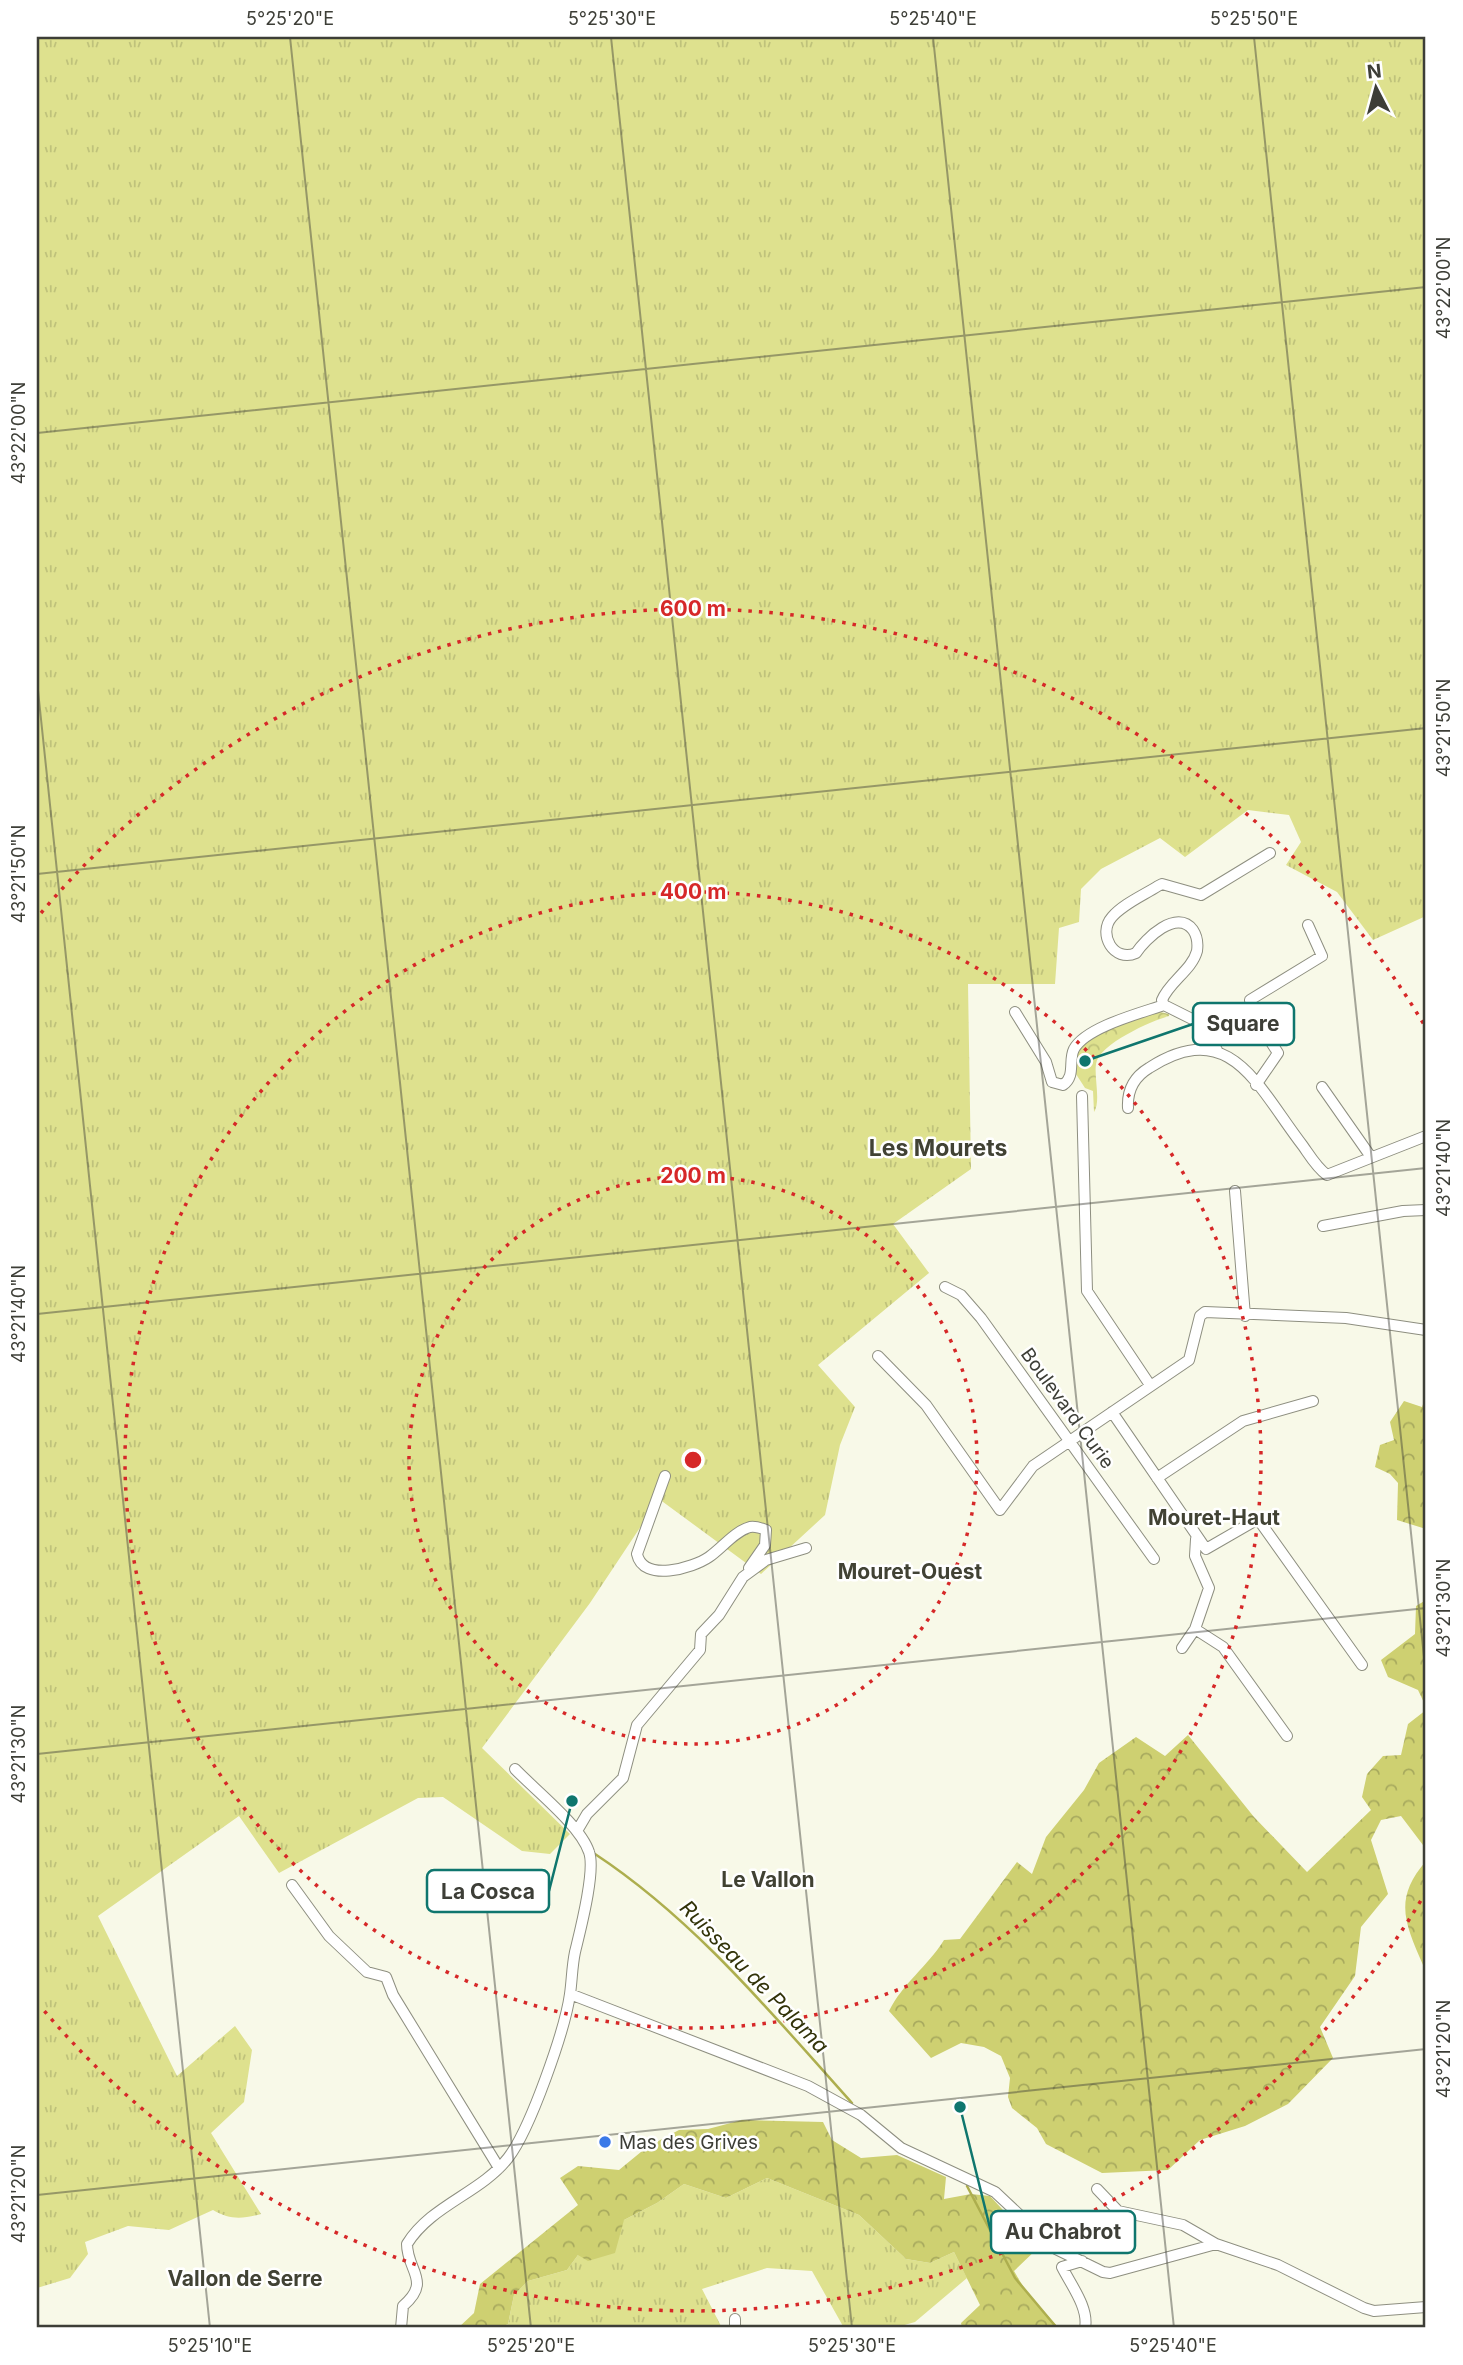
<svg xmlns="http://www.w3.org/2000/svg" width="1463" height="2365" font-family="Inter,sans-serif">
	<defs>
		<pattern id="grass-tufts" width="24" height="20" patternUnits="userSpaceOnUse" patternTransform="scale(1.75)"><rect width="24" height="20" fill="#dee18e"/><path d="M3 7l-1-3M5 7V3M7 7l1-3M15 17l-1-3M17 17v-4M19 17l1-3" fill="none" stroke="#bfc27b"/></pattern>
		<pattern id="forest-crowns" width="20" height="18" patternUnits="userSpaceOnUse" patternTransform="scale(1.75)"><rect width="20" height="18" fill="#ced071"/><path d="M2 6a3 3 0 1 1 6 0M12 15a3 3 0 1 1 6 0" fill="none" stroke="#a8aa5e"/></pattern>
		<pattern id="park-crowns" width="20" height="18" patternUnits="userSpaceOnUse" patternTransform="scale(1.75)"><rect width="20" height="18" fill="#dee18e"/><path d="M2 6a3 3 0 1 1 6 0M12 15a3 3 0 1 1 6 0" fill="none" stroke="#bfc27b"/></pattern>
	</defs>
	<rect width="100%" height="100%" fill="#f8f9e8"/>
	<path fill="url(#grass-tufts)" d="M37 37H1426V916L1373 940 1337 892 1286 865 1301 842 1289 815 1248 810 1185 857 1160 838 1101 869 1081 889 1079 922 1059 928 1055 984H968L971 1169 893 1224 929 1273 818 1365 855 1407 840 1445 825 1515 761 1574 659 1499 590 1603 482 1748 570 1834 550 1854 522 1851 443 1797 418 1798 279 1873 239 1816 98 1916 177 2076 235 2026 252 2050 244 2102 211 2133 261 2214C242 2219 230 2220 213 2210L169 2230 128 2226 85 2242 88 2254 70 2278 37 2288Z
		M767 2178 859 2215 906 2259 930 2263 954 2252 967 2278 915 2322 894 2328H844L812 2271 767 2268 702 2289 722 2328H500L508 2324 514 2295 528 2281 567 2270 578 2255 624 2220 657 2203 684 2184 726 2198Z"/>
	<path fill="url(#forest-crowns)" d="M1426 1395V1529L1397 1520 1398 1483 1390 1474 1375 1467 1380 1445 1394 1440 1390 1422 1404 1401 1422 1407Z
		M1426 1600V1707L1418 1690 1388 1677 1381 1660 1415 1634 1416 1606Z
		M1426 1710V1849L1401 1816 1381 1820 1371 1840 1388 1894 1361 1927 1355 1976 1320 2027 1333 2058 1288 2104 1245 2126 1200 2140 1168 2170 1102 2173 1046 2144 1037 2128 1012 2108 1008 2097 1010 2078 1001 2056 984 2047 961 2043 931 2058 889 2011C903 1983 927 1967 944 1940L960 1939 1017 1862 1032 1874 1046 1837 1084 1790 1099 1763 1136 1737 1165 1756 1188 1735 1254 1817 1307 1872 1371 1810 1362 1797 1367 1774 1383 1756 1401 1755 1408 1724Z
		M1426 1861V1961L1423 1965C1405 1923 1393 1899 1426 1861Z
		M742 2120 823 2122 832 2140 861 2158 897 2155 946 2177 944 2199 971 2194 990 2196 1038 2248 1014 2271 1027 2293 1059 2328H962L961 2323 980 2305 954 2252 930 2263 906 2259 859 2215 767 2178 726 2198 684 2184 657 2203 624 2220 615 2253 588 2261 578 2255 567 2270 528 2281 514 2295 508 2324 500 2328H458L474 2313 480 2284 578 2205 560 2178 578 2166 619 2170 647 2147 679 2130 708 2129Z"/>
	<path fill="url(#park-crowns)" d="M1156 1011 1169 1014V1016C1151 1021 1099 1044 1096 1064 1094 1078 1101 1102 1094 1112L1093 1091 1085 1088 1074 1071 1078 1049 1093 1035Z"/>
	<g fill="none" stroke-linecap="round" stroke-linejoin="round">
		<path stroke="#adae4e" stroke-width="2.5" d="M595 1854C695 1920 772 2014 852 2103
			M967 2186 1015 2278 1057 2328"/>
		<g stroke="#8e8f80" stroke-width="12">
			<path id="minor" d="M1015 1012 1046 1062 1052 1082 1063 1085C1076 1076 1068 1061 1074 1049 1086 1027 1141 1013 1164 1005
				M1217 1050 1196 1021 1164 1005 1162 1000C1169 982 1192 970 1197 951 1198 944 1197 936 1193 930 1177 908 1145 939 1136 953 1114 963 1097 934 1112 917 1123 904 1144 895 1158 886L1162 884 1201 895 1270 853
				M1256 1085 1278 1053 1253 1014 1250 1000 1322 956 1308 925
				M1322 1087 1371 1157
				M1082 1096 1087 1291 1150 1385
				M1128 1108C1127 1090 1134 1077 1149 1068 1231 1015 1258 1088 1303 1146 1310 1156 1317 1168 1327 1175L1426 1136
				M1235 1191 1245 1316
				M1323 1226 1403 1211 1426 1210
				M945 1287 961 1295 981 1318 1154 1559
				M878 1356 926 1405 1000 1510 1033 1466 1189 1360 1200 1316 1205 1312 1346 1318 1426 1330
				M1112 1412 1206 1549 1258 1519 1362 1665
				M665 1476 637 1554C643 1583 693 1568 709 1557 722 1548 735 1531 750 1527 756 1526 761 1528 766 1530L765 1545 749 1568
				M1157 1478 1243 1421 1313 1401
				M1196 1539 1195 1556 1209 1588 1195 1629 1223 1647 1287 1736
				M1182 1648 1195 1629
				M577 1831 587 1814 623 1778 637 1725 700 1650 701 1634 719 1615 743 1577 766 1560 806 1548
				M292 1885 329 1936 367 1972 386 1977 393 1995 499 2168
				M570 1994 808 2086 861 2115 901 2148 995 2192 1056 2249 1103 2272 1110 2273 1216 2244 1278 2265 1364 2308 1374 2311 1426 2307
				M1097 2189 1118 2211 1183 2225 1216 2244
				M1082 2261 1062 2267C1071 2285 1089 2308 1085 2328
				M401 2328 403 2306C432 2281 407 2271 407 2244 431 2205 481 2193 508 2158 530 2130 565 2030 570 1994 572 1980 572 1966 575 1952 580 1931 596 1871 589 1852 580 1825 535 1790 515 1769
				M735 2328V2319"/>
		</g>
		<use href="#minor" stroke="#fff" stroke-width="10"/>
	</g>
	<path fill="none" stroke="#3d3e37" stroke-width="2" stroke-opacity="0.45" d="M290 37 531 2328M611 37 852 2328M933 37 1174 2328M1254 37 1426 1676M37 433 1426 287M37 681 210 2328M37 874 1426 728M37 1314 1426 1168M37 1754 1426 1608M37 2195 1426 2049"/>
	<g fill="none" stroke="#d62828" stroke-width="3.5" stroke-dasharray="3.5 7">
		<circle cx="693" cy="1460" r="284"/>
		<circle cx="693" cy="1460" r="568"/>
		<path d="M1426 1892A851 851 0 0 1 41 2007M41 913A851 851 0 0 1 1426 1028"/>
	</g>
	<circle fill="#3b79e8" stroke="#fff" stroke-width="2.5" cx="605" cy="2142" r="7"/>
	<g text-anchor="middle" stroke-width="5" stroke-linejoin="round" paint-order="stroke">
		<g font-size="19" fill="#3d3e37" stroke="#fff">
			<text transform="translate(1068 1408) rotate(54)" y="7">Boulevard Curie</text>
		</g>
		<g font-size="19" fill="#3d3e37" stroke="#fff" text-anchor="start">
			<text x="619" y="2149">Mas des Grives</text>
		</g>
		<g font-size="21" font-weight="bold" fill="#414234" stroke="#fff">
			<text x="1214" y="1525">Mouret-Haut</text>
			<text x="910" y="1579">Mouret-Ouest</text>
			<text x="768" y="1887">Le Vallon</text>
			<text x="245" y="2286">Vallon de Serre</text>
		</g>
		<g font-size="21" font-style="italic" fill="#323309" stroke="#fff">
			<text transform="translate(754 1977) rotate(46)" y="7">Ruisseau de Palama</text>
		</g>
		<g font-size="23" font-weight="bold" fill="#414234" stroke="#fff">
			<text x="938" y="1156">Les Mourets</text>
		</g>
	</g>
	<circle cx="693" cy="1460" r="10" fill="#d62828" stroke="#fff" stroke-width="3.5"/>
	<g font-size="21" text-anchor="middle" font-weight="bold" fill="#d62828" stroke="#fff" stroke-width="5" stroke-linejoin="round" paint-order="stroke">
		<text x="693" y="616">600 m</text>
		<text x="693" y="899">400 m</text>
		<text x="693" y="1183">200 m</text>
	</g>
	<path fill="none" stroke="#0f766e" stroke-width="2.5" d="M1085 1061L1193 1024M572 1801L549 1891M960 2107L991 2232"/>
	<g fill="#0f766e" stroke="#fff" stroke-width="2.5">
		<circle cx="1085" cy="1061" r="7"/>
		<circle cx="572" cy="1801" r="7"/>
		<circle cx="960" cy="2107" r="7"/>
	</g>
	<g fill="#fff" stroke="#0f766e" stroke-width="2.5">
		<rect x="1193" y="1003" width="101" height="42" rx="7"/>
		<rect x="427" y="1870" width="122" height="42" rx="7"/>
		<rect x="991" y="2211" width="144" height="42" rx="7"/>
	</g>
	<g font-size="21" text-anchor="middle" font-weight="bold" fill="#3d3e37">
		<text x="1243" y="1031">Square</text>
		<text x="488" y="1899">La Cosca</text>
		<text x="1063" y="2239">Au Chabrot</text>
	</g>
	<rect width="1463" height="2365" fill="none" stroke="#ffffff" stroke-width="77"/>
	<g transform="translate(1376 88) rotate(354)" stroke="#ffffff" stroke-width="5" paint-order="stroke">
	<path d="M0-5L12 26L0 18L-12 26Z" fill="#3d3e37"/>
	<text y="-10" font-size="19" font-weight="bold" text-anchor="middle" fill="#3d3e37">N</text>
	</g>
	<rect x="38" y="38" width="1386" height="2288" fill="none" stroke="#3d3e37" stroke-width="2.5"/>
	<g font-size="18" text-anchor="middle" fill="#3d3e37">
		<text x="290" y="25">5°25'20"E</text>
		<text x="612" y="25">5°25'30"E</text>
		<text x="933" y="25">5°25'40"E</text>
		<text x="1254" y="25">5°25'50"E</text>
		<text transform="translate(1444 288) rotate(-90)" y="6">43°22'00"N</text>
		<text transform="translate(19 433) rotate(-90)" y="6">43°22'00"N</text>
		<text transform="translate(1444 728) rotate(-90)" y="6">43°21'50"N</text>
		<text transform="translate(19 874) rotate(-90)" y="6">43°21'50"N</text>
		<text transform="translate(1444 1168) rotate(-90)" y="6">43°21'40"N</text>
		<text transform="translate(19 1314) rotate(-90)" y="6">43°21'40"N</text>
		<text transform="translate(1444 1608) rotate(-90)" y="6">43°21'30"N</text>
		<text transform="translate(19 1754) rotate(-90)" y="6">43°21'30"N</text>
		<text transform="translate(1444 2049) rotate(-90)" y="6">43°21'20"N</text>
		<text transform="translate(19 2194) rotate(-90)" y="6">43°21'20"N</text>
		<text x="210" y="2352">5°25'10"E</text>
		<text x="531" y="2352">5°25'20"E</text>
		<text x="852" y="2352">5°25'30"E</text>
		<text x="1173" y="2352">5°25'40"E</text>
	</g>
</svg>
